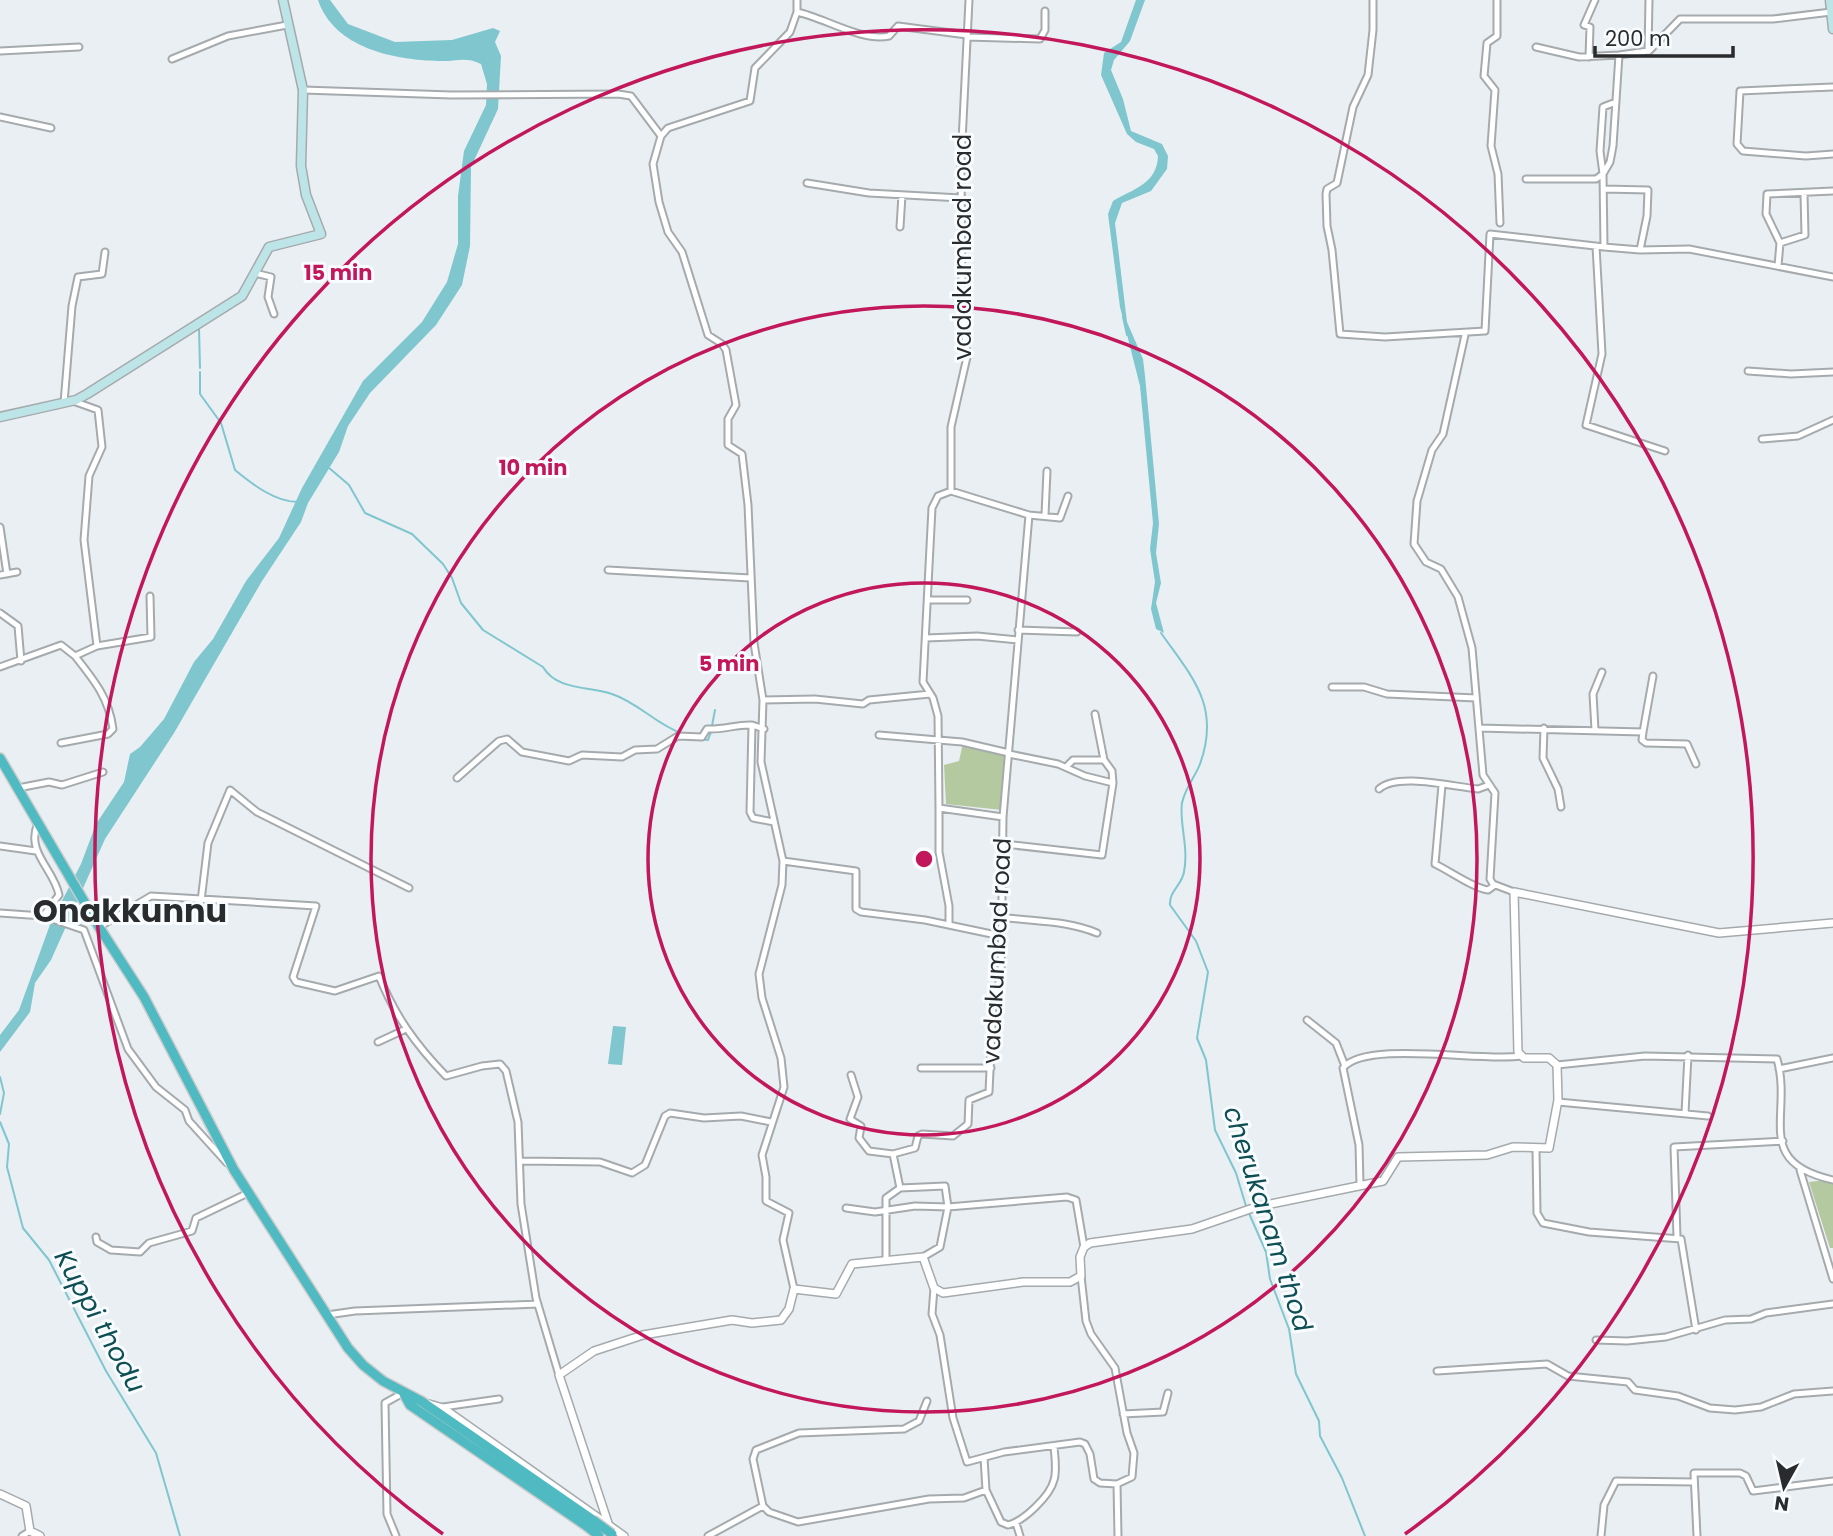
<svg xmlns="http://www.w3.org/2000/svg" width="1833" height="1536" font-family="Poppins,sans-serif">
	<rect width="100%" height="100%" fill="#eaeff3"/>
	<path fill="#b4c99f" d="M963 743 1006 754 1002 810 946 804 944 765 959 761Z
		M1826 1180 1833 1182V1248H1830L1809 1182Z"/>
	<path fill="#7fc6ce" d="M318 0H330L348 24 395 42 452 40 493 28 500 31 495 42 501 56 498 109 471 167 470 246 462 285 436 325 370 393 348 426 339 452 308 503 301 522 262 581 174 733 105 839 51 960 35 983 30 1012 0 1052V1035L19 1010 51 922 81 864 96 824 124 782 130 754 140 747 164 719 194 662 213 639 246 581 279 538 302 488 363 381 422 322 447 282 458 244V196L464 151 486 105 487 84 481 64C465 56 455 62 439 61 394 60 334 48 318 0Z
		M1136 0H1145L1130 41 1114 60 1111 70 1123 99 1131 131 1162 144 1168 156 1167 169 1151 191 1122 203 1115 223 1127 322 1143 359 1145 376 1159 524 1156 553 1161 583 1156 603 1164 633 1156 629 1151 609 1155 582 1150 549 1153 523 1140 386 1120 307 1108 214 1113 201C1133 189 1157 184 1158 156L1154 149 1136 142 1127 134 1101 75 1104 53 1121 42Z
		M613 1026 626 1027 622 1065 608 1064Z"/>
	<g fill="none" stroke-linecap="round" stroke-linejoin="round">
		<path stroke="#7fc6ce" stroke-width="2" d="M1123 317 1127 335
			M199 328 200 368
			M200 372V394L221 423 235 470C252 484 275 502 298 502
			M328 467 349 485 365 513 412 534 443 564 452 578 461 603 483 630 543 667C557 691 590 686 612 694 639 703 655 724 683 734
			M1161 633C1192 677 1221 706 1200 764 1195 777 1185 788 1182 803 1179 823 1189 847 1184 872 1182 885 1169 891 1170 905L1196 941 1208 972 1197 1038 1206 1060 1215 1130 1236 1173 1246 1206
			M712 726 715 710
			M698 739 708 740 711 732
			M0 1077 4 1093 0 1114
			M0 1122 9 1144 7 1167 23 1228 49 1260 106 1371 156 1453 180 1536
			M1248 1211 1266 1252 1270 1279 1289 1329 1296 1374 1319 1421 1320 1436 1342 1478 1365 1536"/>
		<g stroke="#a5aaad" stroke-width="9">
			<path id="minor" d="M1373 0V30L1368 75 1353 107 1337 183 1327 189 1326 194 1327 226 1332 250 1340 334 1385 337 1485 331 1490 234 1604 247
				M1497 0V36L1487 43 1484 76 1495 90 1491 146 1498 174 1500 223
				M1649 0 1648 51 1619 55 1613 146 1610 162 1603 174 1604 247 1640 250 1689 249 1833 277
				M797 12V0
				M967 37 1040 39 1045 30V11
				M1536 47 1579 57 1619 55
				M0 51 79 47
				M1649 51 1680 19H1773L1831 12
				M1589 57 1590 27 1584 25 1595 0
				M172 59 228 36 287 25
				M1833 87 1740 91 1737 144 1743 151 1806 156 1833 154
				M303 90 451 95 618 94 631 96 661 136
				M0 117 51 128
				M1526 179H1596L1603 174 1600 151 1603 107 1616 102
				M807 183 869 193 961 198
				M1604 189 1648 190 1647 216 1640 250
				M900 227 902 195
				M1780 243 1766 214 1767 194 1833 191
				M1596 246 1602 354 1586 425 1665 451
				M1778 266 1780 243 1805 235 1804 194
				M255 273 271 277 268 297 274 314
				M1465 335 1443 434 1432 450 1417 501 1414 544 1426 562 1441 569 1458 597 1472 648 1483 775 1495 793 1490 879 1493 884 1514 892
				M1748 371 1791 374 1833 372
				M64 403 72 306 78 277 102 274 105 252
				M1762 439 1798 436 1833 420
				M951 491 1029 515 1003 817
				M1029 515 1060 518 1068 496
				M1045 515 1047 471
				M0 527 7 574
				M608 570 750 578
				M0 575 17 572
				M928 600H967
				M0 613 18 626 21 661
				M1018 630 1077 632
				M926 638 977 636 1018 640
				M97 646 151 637 150 596
				M0 667 61 645 75 656 97 646 84 540 89 476 102 447 98 410 73 401
				M1332 687H1364L1387 694 1476 698
				M763 700 815 699 863 704 869 700 930 694
				M1095 714 1104 760
				M1480 728 1643 732 1653 676
				M1544 728 1543 758 1558 789 1561 807
				M764 729 752 725 750 812 753 818 774 822
				M1595 730 1593 694 1602 672
				M1643 732 1642 740 1646 743 1687 744 1696 764
				M879 735 962 742 1009 753
				M61 743 108 734 113 729C109 698 94 680 75 656
				M1067 766 1073 760H1104L1112 771 1113 783
				M457 778 499 741 507 739 522 752 569 761 582 755 622 757 635 750 657 749 678 736 702 737 707 729C723 730 738 724 752 725
				M1442 785 1435 864C1450 871 1473 888 1488 890L1495 885
				M18 788 49 782 62 785 103 772
				M1379 789C1397 772 1454 787 1478 789L1489 785
				M939 808V852L949 906V924
				M38 823C25 852 54 869 59 895L43 916
				M1004 844 1102 855 1113 783 1085 776 1058 764 1009 754
				M0 846 36 851
				M783 861 856 871V909L861 912 925 920 1001 936
				M201 901 208 843 230 790 257 812 409 888
				M0 913 43 916 84 930 128 1049 156 1087 185 1110 189 1121 227 1163
				M1001 917C1034 922 1066 920 1097 933
				M99 927 151 896 316 906 293 977 296 982 335 991 379 976C395 1016 416 1045 446 1076L482 1066 500 1064 506 1071 518 1122 521 1204 536 1298 559 1375
				M1307 1020 1336 1043 1345 1066
				M378 1042 406 1029
				M1557 1065 1645 1056 1777 1059C1793 1115 1752 1162 1833 1180
				M921 1068H991
				M1779 1069 1833 1058
				M851 1075 858 1097 850 1119 861 1126 859 1138 869 1151 893 1154
				M1558 1102 1708 1116
				M1685 1113 1688 1055
				M1536 1149 1537 1213 1543 1223 1589 1232 1681 1239 1696 1330
				M521 1161 600 1162 632 1173 645 1165 665 1116 670 1113 704 1118 741 1116 771 1122
				M1800 1170 1833 1279
				M1360 1184 1359 1145 1343 1068C1366 1040 1482 1062 1520 1056
				M900 1188 945 1186 948 1207 940 1247 923 1257
				M846 1208 875 1212 915 1206 948 1207 1067 1197 1076 1200 1084 1247
				M96 1237 97 1242 111 1250 140 1252 149 1243 192 1231 196 1218 248 1193
				M1677 1237 1674 1147 1783 1141
				M886 1260V1198L900 1188 893 1154 915 1148 918 1136 922 1134 953 1136 968 1124 969 1100 989 1092 993 1006 1001 974 1003 817 939 808 938 716 933 698 923 682 932 508 938 496 951 491V427L967 357 962 303 961 162 969 0
				M1081 1276 1086 1321 1091 1334 1115 1368 1127 1433 1134 1453 1132 1477 1117 1484 1118 1536
				M934 1288 932 1314 940 1335 953 1418 967 1462 1004 1452 1080 1442 1085 1444 1090 1454 1094 1479 1100 1483 1117 1484
				M794 1289 783 1240 789 1213 766 1201V1177L762 1155 784 1087 781 1058 762 998 759 974 782 885 783 861 761 762 763 700 754 643 748 505 742 454 728 445V419L736 405 726 350 722 344 708 335 682 252 668 232 659 202 653 164 661 136 668 128 750 101 755 68 790 32 797 12C825 18 862 42 889 36L898 26 967 35
				M327 1315 355 1311 538 1304
				M1596 1340 1627 1341 1666 1337 1725 1320 1751 1319 1766 1313 1833 1304
				M1437 1371 1547 1364 1568 1376 1628 1382 1635 1390 1678 1396 1710 1408 1735 1410 1761 1407 1794 1394 1833 1391
				M443 1407 499 1399
				M1123 1414 1163 1412 1168 1393
				M984 1458 986 1490 1001 1522 1008 1525C1024 1521 1050 1496 1054 1480 1057 1470 1055 1458 1054 1447
				M763 1506 753 1459 756 1450 799 1433 904 1429 919 1421 927 1401
				M1016 1523 1020 1536
				M22 1536 30 1531
				M396 1536 387 1514 385 1403 403 1393
				M708 1536 763 1506 769 1512 798 1522 929 1499 964 1498 986 1490
				M1601 1536 1604 1505 1616 1481 1694 1482
				M1697 1536 1694 1473H1740L1746 1476 1753 1491 1833 1481"/>
		</g>
		<g stroke="#a5aaad" stroke-width="10">
			<path id="tertiary" d="M429 1404 443 1408 624 1536
				M0 1494 26 1506 30 1531 40 1536
				M600 1530 608 1523 559 1375 594 1351 643 1335 732 1320 752 1323 781 1320 789 1309 794 1289 836 1294 852 1264 923 1257 934 1288 943 1293 1023 1282H1070L1081 1276 1080 1257 1084 1247 1090 1243 1192 1229 1256 1207 1383 1181 1398 1157 1487 1155 1513 1147 1549 1148 1558 1100 1557 1065 1549 1058H1524L1518 1052 1514 892 1719 933 1833 923"/>
		</g>
		<g stroke="#a5aaad" stroke-width="11">
			<path id="secondary" d="M1830 0 1833 29
				M0 417 76 400 87 394 242 296 269 247 321 234 306 195 301 166 303 90 283 0"/>
		</g>
		<g stroke="#ccc" stroke-width="12">
			<path id="trunk" d="M0 758 99 927 144 997 234 1170 348 1348 363 1365 383 1381 421 1401 593 1520
				M404 1394 410 1405 588 1527"/>
		</g>
		<use href="#minor" stroke="#fff" stroke-width="5"/>
		<use href="#tertiary" stroke="#fff" stroke-width="7"/>
		<use href="#secondary" stroke="#bde5e8" stroke-width="8"/>
		<use href="#trunk" stroke="#4fbac2" stroke-width="9"/>
		<g stroke="#ccc" stroke-width="12" stroke-linecap="butt">
			<path id="trunk-bridge" d="M593 1520 612 1534
				M588 1527 599 1536"/>
		</g>
		<use href="#trunk-bridge" stroke="#4fbac2" stroke-width="9"/>
	</g>
	<g fill="none" stroke="#c2185b" stroke-width="3.5">
		<circle cx="924" cy="859" r="276"/>
		<circle cx="924" cy="859" r="553"/>
		<path d="M443 1534A829 829 0 1 1 1405 1534"/>
	</g>
	<g text-anchor="middle" stroke-width="6" stroke-linejoin="round" paint-order="stroke">
		<g font-size="24" fill="#292b2c" stroke="#f9fcfe">
			<text transform="translate(963 247) rotate(-90)" y="8">vadakumbad road</text>
			<text transform="translate(997 951) rotate(-87)" y="8">vadakumbad road</text>
		</g>
		<g font-size="26" font-style="italic" fill="#0e4f54" stroke="#f9fcfe">
			<text transform="translate(1268 1219) rotate(72)" y="9">cherukanam thod</text>
			<text transform="translate(100 1321) rotate(61)" y="9">Kuppi thodu</text>
		</g>
		<g font-size="32" font-weight="bold" fill="#292b2c" stroke="#f9fcfe">
			<text x="130" y="922">Onakkunnu</text>
		</g>
	</g>
	<circle cx="924" cy="859" r="10" fill="#c2185b" stroke="#f9fcfe" stroke-width="3.5"/>
	<g font-size="21" text-anchor="middle" font-weight="bold" fill="#c2185b" stroke="#f9fcfe" stroke-width="6" stroke-linejoin="round" paint-order="stroke">
		<text x="338" y="280">15 min</text>
		<text x="533" y="475">10 min</text>
		<text x="729" y="671">5 min</text>
	</g>
	<g transform="translate(1784 1487) rotate(188)" stroke="#f9fcfe" stroke-width="5" paint-order="stroke">
	<path d="M0-5L12 26L0 18L-12 26Z" fill="#292b2c"/>
	<text y="-10" font-size="19" font-weight="bold" text-anchor="middle" fill="#292b2c">N</text>
	</g>
	<path d="M1595 46v10h138v-10" fill="none" stroke="#292b2c" stroke-width="3.5"/>
	<text x="1605" y="46" font-size="21" fill="#292b2c" stroke="#f9fcfe" stroke-width="5" paint-order="stroke">200 m</text>
</svg>
